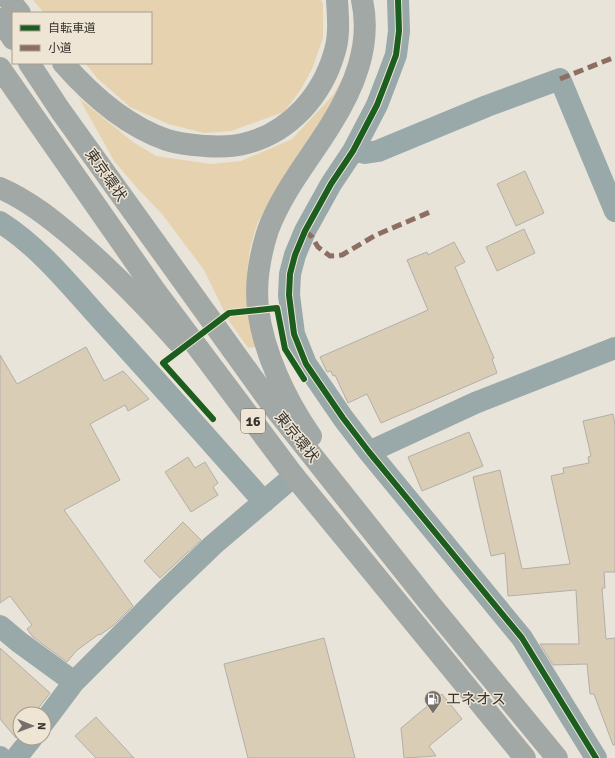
<svg xmlns="http://www.w3.org/2000/svg" width="615" height="758" font-family="Signika,'Noto Sans JP',sans-serif">
	<rect width="100%" height="100%" fill="#e9e4da"/>
	<path fill="#e7d2b0" d="M33 0H321L323 4V38L312 69 300 91 284 112 231 131 204 133 168 124 130 107 97 78 85 63H151V13H44Z
		M347 71 334 105 268 204 257 224 250 249 247 273 255 347 248 348 229 321 204 270 162 214 137 188 114 161 79 98 133 142 156 156 211 164 241 161 292 139 333 95Z"/>
	<path fill="#dacdb6" stroke="#b3afa7" d="M525 171 544 213 516 226 497 184Z
		M524 229 535 253 497 271 486 247Z
		M454 242 465 262 455 267 494 358 492 359 497 373 381 423 367 394 348 403 335 375 333 376 331 371 327 372 320 357 428 310 407 260 427 252 428 255Z
		M86 347 104 381 123 371 149 399 128 411 125 405 90 424 120 480 64 510 133 606 114 625 100 635 99 634 76 651 67 662 33 637 27 629 32 625 10 596 0 603V355L17 384Z
		M613 414 615 425V572H604L605 588H602L606 639 615 638V745H613L594 694H590L587 664 553 665 540 644H579L576 590 508 596 505 553 491 556 473 477 500 470 522 569 570 564 551 476 564 473 563 468 589 463 588 457 591 456 583 421Z
		M469 432 483 466 422 491 408 457Z
		M188 457 195 468 205 462 218 483 213 487 218 495 191 512 165 472Z
		M183 522 201 540 160 578 144 561Z
		M324 638 355 758H248L224 664Z
		M0 648 50 693 34 714H20V733L16 738 0 719Z
		M442 694 462 719 429 746 436 756 404 758 401 728Z
		M96 717 134 758H96L75 736Z"/>
	<g fill="none" stroke-linecap="round" stroke-linejoin="round">
		<path stroke="#99a8a9" stroke-width="22" d="M398 0 399 31 396 55 387 79 377 105 353 151 331 184 305 231 295 255 290 274 289 295 294 334 306 364 343 418 369 452 522 638 596 758
			M353 151 365 153 378 151 487 106 560 79 615 211
			M0 222C40 247 72 288 104 323 158 382 211 442 264 502
			M369 452 475 403 615 348
			M0 626 19 642 74 682
			M44 722 74 682 164 592 213 545 294 476
			M0 757 1 758
			M16 758 32 738"/>
		<path stroke="#a2a8a5" stroke-width="22" d="M9 0 20 13
			M0 19 13 39
			M29 63 60 110 272 405 431 605 557 758
			M63 63C91 95 126 126 167 140 179 144 193 145 205 146 219 147 234 147 247 143 290 132 322 95 334 54 340 36 338 18 337 0
			M0 68 154 289 294 476 525 758
			M0 188C28 200 53 220 76 240 112 271 146 306 178 342
			M311 436C286 400 263 352 258 308 255 282 260 255 268 230 282 192 309 160 330 126 354 88 372 45 362 0"/>
		<path stroke="#8d6e63" stroke-width="5" stroke-dasharray="10 5" stroke-linecap="butt" d="M560 79 615 57
			M305 231 312 237 318 247 330 256 342 255 376 235 430 212"/>
		<g stroke="#efe5d4" stroke-width="8">
			<path id="cycleway" d="M398 0 399 31 396 55 387 79 377 105 353 151 331 184 305 231 295 255 290 274 289 295 294 334 306 364 343 418 369 452 522 638 596 758
				M213 419 163 363 229 313 277 308 285 349 304 379"/>
		</g>
		<use href="#cycleway" stroke="#1b5e20" stroke-width="6"/>
	</g>
	<defs>
		<g id="fuel-pin" transform="scale(0.9)"><path d="M0 17L-7.5 6A9.5 9.5 0 1 1 7.5 6Z" fill="#757069" stroke="#efe5d4"/><path d="M-5.5-6h7V0h2V4h1.3V-2.5L3-4.5l.8-.8L6-3V5H2.5V1h-1V6h-7ZM-4.2-4.7v3.2H.2V-4.7Z" fill="#fff"/></g>
	</defs>
	<g fill-rule="evenodd">
		<use href="#fuel-pin" x="433" y="699"/>
	</g>
	<g text-anchor="middle" stroke-width="3" stroke-linejoin="round" paint-order="stroke">
		<rect fill="#efe5d4" stroke="#6e685e" stroke-width="1" x="241" y="409" width="24" height="24" rx="3"/>
		<g font-size="14" font-weight="bold" fill="#36322c">
			<text x="253" y="426">16</text>
		</g>
		<g font-size="15" fill="#36322c" stroke="#efe5d4">
			<text transform="translate(106 175) rotate(55)" y="5">東京環状</text>
			<text transform="translate(297 437) rotate(51)" y="5">東京環状</text>
		</g>
		<g font-size="15" fill="#36322c" stroke="#efe5d4" text-anchor="start">
			<text x="446" y="704">エネオス</text>
		</g>
	</g>
	<rect x="12" y="12" width="140" height="52" fill="#efe5d4" stroke="#a59d91"/>
	<rect x="20" y="25" width="20" height="6" fill="#1b5e20" stroke="#a59d91"/>
	<text x="48" y="32" font-size="12" fill="#36322c">自転車道</text>
	<rect x="20" y="45" width="20" height="6" fill="#8d6e63" stroke="#a59d91"/>
	<text x="48" y="52" font-size="12" fill="#36322c">小道</text>
	<g transform="translate(32 726) rotate(91)"><circle r="19" fill="#efe5d4" stroke="#a59d91"/>
	<path d="M0-3L7 15L0 10L-7 15Z" fill="#757069"/>
	<text y="-6" font-size="11" font-weight="bold" text-anchor="middle" fill="#36322c">N</text>
	</g>
</svg>
